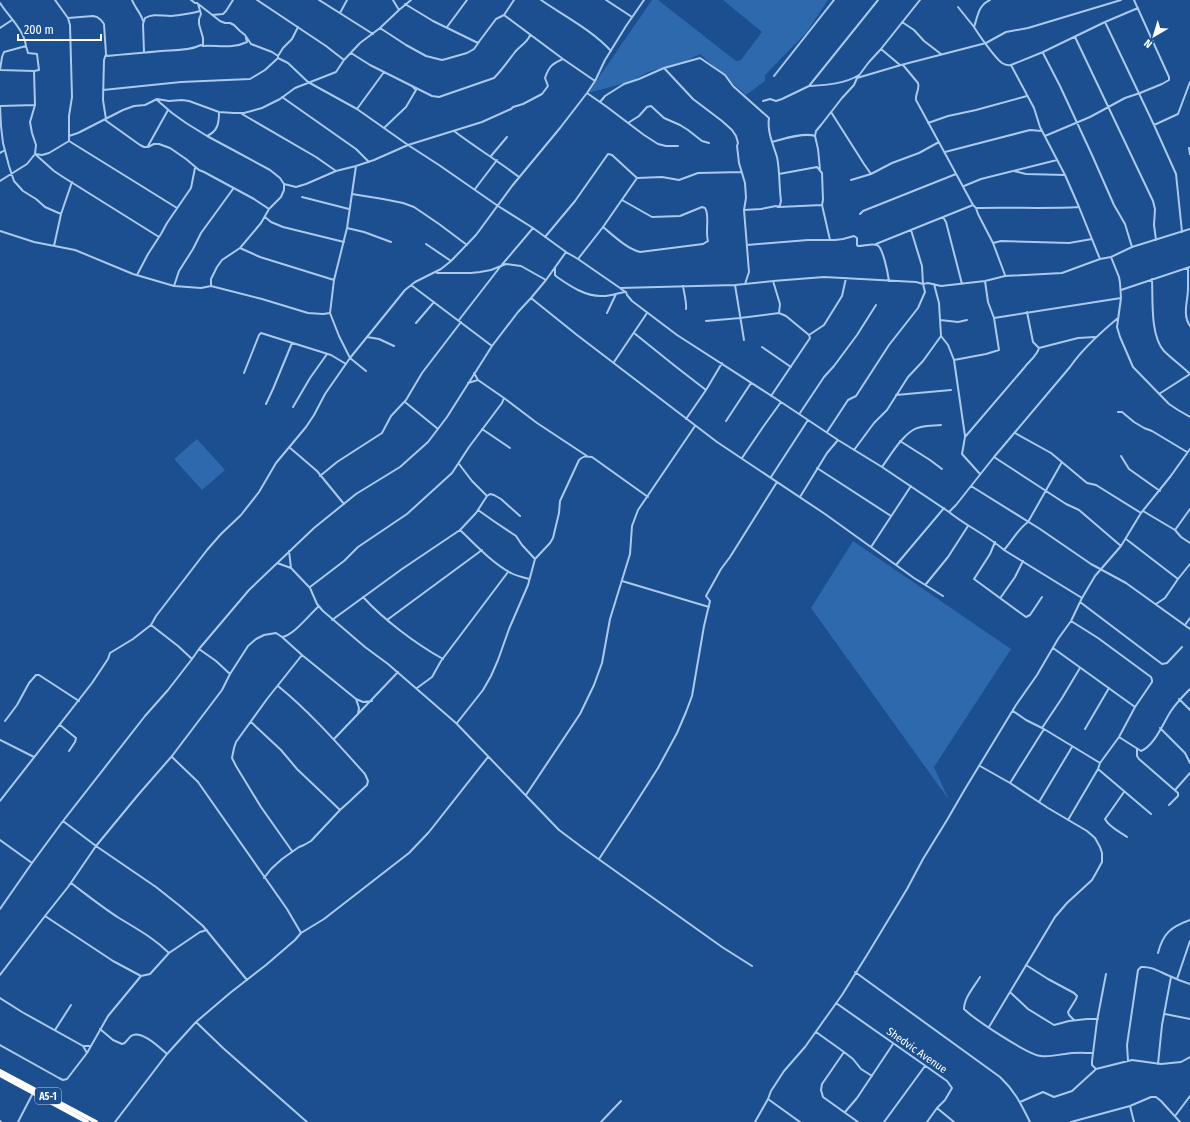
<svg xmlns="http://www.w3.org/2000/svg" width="1190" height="1122" font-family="'Fira Sans Condensed',sans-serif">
	<rect width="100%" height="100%" fill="#1b4f8f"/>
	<path fill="#2e69ad" d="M652 0H658L736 61 741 60 762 32 723 0H828L806 33 765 75V81L746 95 700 54 686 61 648 72 629 82 588 93Z
		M197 439 225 470 202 490 174 459Z
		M853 541 1011 649 934 767 949 800 811 608Z"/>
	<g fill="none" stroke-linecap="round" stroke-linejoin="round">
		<path stroke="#a9c9ee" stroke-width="2" d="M55 0 68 18 70 25 72 97 69 116V136
			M132 0C135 8 141 13 143 21
			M191 0 195 3H197L220 21 225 23H230L234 25 240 31 245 35 251 44 272 52 278 56V58L288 63 308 82 357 109 408 145 439 165 498 206 533 228 566 252 578 259 620 288 735 285 773 281 824 277 916 282 923 284 928 283 941 286 985 281 1005 276 1062 273 1100 259 1111 257 1132 247 1190 229
			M257 0 326 46 344 60
			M319 0 373 34
			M393 0 399 10
			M541 0C564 16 592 30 611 51
			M606 0 632 17
			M990 0C978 5 978 16 974 27 979 35 995 58 1002 63 1005 65 1007 66 1011 65L1043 52 1105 22 1138 8
			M0 3C9 17 24 30 26 46L4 52 2 57 0 70 34 71
			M405 4 433 21 478 43 496 19 504 15 514 0
			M958 7 974 27
			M340 13 347 0
			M212 15 223 14 226 11 233 0
			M504 15 563 59 595 81
			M68 18 93 16 97 17 101 20 104 24 106 54 104 60 103 100 106 119
			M902 22 914 30 924 41 941 54
			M1105 22 1154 125 1178 114 1190 82
			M447 27 467 0
			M0 28 12 20
			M380 28 406 45 426 56 442 60 446 59 467 53 474 49 479 42
			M1075 37 1153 201 1155 209 1154 225 1156 240
			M26 46 28 53 37 54 39 70 34 71 35 105 30 122 32 133 36 145 35 154 54 171 63 177 159 237
			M203 46C217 45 233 49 247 42L246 38
			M881 49 900 65
			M144 52 143 24 145 18C154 13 161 16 171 16 181 15 190 14 200 11
			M351 53 370 65 412 86 416 90 406 107 384 128
			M1043 53 1060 86 1092 155 1114 205 1125 224 1132 247
			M106 54 107 56C125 54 143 53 161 51 174 50 189 51 201 45L203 46V38L199 24V19L201 14 198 4
			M278 56 283 48 292 39 298 27
			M903 65 918 83C920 89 915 94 916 100L973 205 976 208 978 214 993 243 1005 275
			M1011 65 1034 108 1040 127 1065 175 1079 207 1100 259
			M664 68 693 99 722 121 732 130 736 136 738 143 737 146 739 163 745 183 746 198 744 210 745 222 749 272 745 284
			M774 76 834 0
			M857 78 901 65 986 43 1006 32 1028 28 1121 0
			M412 86 432 96 439 97 494 78C502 70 508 61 515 52 520 46 528 42 530 35
			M809 86C825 85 845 84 859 75
			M103 90 181 82 250 79 265 70 278 58
			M587 93 607 107 644 135 658 144 666 146H678
			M282 97 356 149 369 162
			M157 100 172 113 186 123 207 136 235 151 270 170 280 178 284 184V190L281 197 269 209 261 223 240 248 222 260 217 267 211 279V286
			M763 101 770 99 776 101 782 99 809 86 878 0
			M600 102 605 96 624 84 639 79 664 68 700 58 725 75 733 86 769 118C767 132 773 144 777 157 780 171 779 187 781 201L780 205 778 207 776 206 761 209 744 210
			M0 106 1 126 3 143 9 166 14 181 23 191 36 199 45 207 61 214
			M0 106 35 105
			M357 109 384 72
			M831 112 864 164 871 174 892 163 919 153 939 142
			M242 114 316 157 336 171
			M105 120 140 145 144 147H148L154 144H159L170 148 186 159 199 170 204 172 254 199 269 209
			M628 123 639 116 647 107 651 106 664 118 680 125 688 130 702 141 709 143
			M928 123 948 116 976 110 1027 96
			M1154 125 1176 174 1182 232
			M454 131C475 147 498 161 519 177
			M207 136C218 131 219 123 219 112
			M815 136 818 149 820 169
			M1045 136 1090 117 1125 98 1140 93 1162 84 1169 80V77L1134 0
			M69 141 177 208
			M772 142C783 139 804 132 815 136L816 131 821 125 842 98 854 85 857 78 869 62 881 49 920 0
			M148 146 168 110
			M1189 148 1190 154
			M945 152 1030 130 1042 131
			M0 153 5 150
			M491 156 507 137
			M356 166 347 228 334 280 330 313 339 336 350 358 366 371
			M1014 171 1026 174 1065 175
			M779 174 817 167 822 173 823 200 822 205 830 240
			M851 180 871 174
			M0 181 27 164 35 154 42 155 49 153 69 141V136L78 133 123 110 134 106 145 105 157 99 169 101 182 100 189 101 219 112 234 113H244L262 108 280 99 295 88 336 72 344 60 360 43 380 28 399 10 411 0
			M284 184 296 187 306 184 336 171 356 166 374 160 408 145 482 122 511 109 513 107 523 104 542 94 548 86 545 78C549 66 552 64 563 59
			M964 186 981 179 1057 160
			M475 189 497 160
			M352 194 383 199 403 203 414 207 439 224 467 245
			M302 197 349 209
			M779 207 822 205
			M976 208C1011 207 1045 209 1079 207
			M860 214 863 211 956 174
			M265 217 271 222 283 227 344 242
			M943 217 946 222 962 284
			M603 227C614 236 626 248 640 252L703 244 708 241C705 232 710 215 705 208L702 207 680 216 652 217 622 200
			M347 228 364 232 391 242
			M0 231 34 242 75 250 133 274 174 286 201 288 211 286 262 299 308 313 323 314 330 313
			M545 237 575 201 608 154 612 155 637 178 662 177 679 180 698 173 742 172
			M993 243 1001 241 1069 243 1092 239
			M426 244 451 261
			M876 244 973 205
			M747 245 808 240H835L843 239 854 236 857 238V245L858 246C864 246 872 243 877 245 883 247 888 274 889 281
			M54 246 61 214 72 182
			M240 248 260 257 334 280
			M1111 257 1119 277 1120 283 1121 298 1117 327 1120 337 1133 367 1169 404 1178 410 1190 417
			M578 259 603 227 637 178
			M555 268V275L557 277C570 286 586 297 603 296 611 296 617 293 625 292
			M1188 268C1188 275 1188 281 1188 288 1188 301 1182 315 1190 326
			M437 273H471L480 272 491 270 506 264 521 266 546 280
			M137 275 148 254 161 234 167 223 191 188 195 168
			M1152 279C1153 299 1150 336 1164 351 1172 359 1182 366 1190 374
			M773 281 780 304 779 313 786 316 809 335
			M411 285 492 346
			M735 285 744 340
			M174 286 179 271 193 249 201 233 233 189
			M683 286C684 292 687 305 686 309
			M621 289 626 292 627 295 632 301 677 335 781 402 838 440 882 467 949 512C966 526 987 535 1004 550L1082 598
			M1121 290 1190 267
			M531 298 577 335 717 442 825 514 914 578 943 596
			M1027 312 1033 342 1039 348
			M607 313 616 294
			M994 318 1121 298
			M459 320 500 267 533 228
			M940 320 958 322 967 320
			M706 321 740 318 779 313
			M416 323 434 302
			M634 333 675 366 706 390
			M941 336 948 345 954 360 986 354 999 350 994 318 988 302 985 281
			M367 337 379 339 394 346
			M762 347 791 367
			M954 360 965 436
			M614 362 647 313
			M244 373 259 335 261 333 331 355 346 364
			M474 373 478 380 504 398 537 423 587 456
			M468 383 478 380
			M1159 394 1190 374
			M896 395 951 390
			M771 396 810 338 809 335 824 325 842 296 846 278
			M405 402 438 429
			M266 404 273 389 292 343
			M293 407 310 378 327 354
			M1118 412H1122L1134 422 1144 428 1152 431 1187 452
			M800 413 824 377 834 366 857 335 876 305
			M686 419 706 390 722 363
			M726 421 751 383
			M482 429 510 448
			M827 432 848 400 856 396 889 345 918 308 925 292 923 284 922 266 911 230
			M1015 433 1051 453 1087 483 1096 485 1141 513
			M900 441 930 460 942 469
			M289 447 317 471 344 504
			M854 450 874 423 887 410 908 377 923 361 941 336 939 303 934 284
			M1121 456 1129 469 1160 491
			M994 457 1066 504 1079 510 1121 546
			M742 458 763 427 781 402
			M459 464 472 481 487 496
			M882 467C890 456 901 437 913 430 920 425 933 426 941 425
			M817 468 891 516
			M980 474 962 454 965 437 1024 368C1029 361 1037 356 1039 348L1078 338 1095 337
			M320 476 337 462 382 433 391 416 406 400 422 373 461 322
			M771 477 808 420
			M971 486 1040 529 1091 564 1126 583 1190 629
			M800 497 827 453 838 440
			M1190 509 1175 530 1181 537 1190 543
			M478 510 495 522 516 536 522 545 535 559
			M1143 511 1175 530
			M949 512 956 505 994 457 1070 367C1083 348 1100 333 1118 318
			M460 530C475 544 492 563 511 573 516 576 523 577 529 579
			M1126 539 1178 579
			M995 542 990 554 974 579 1026 617 1030 615 1042 597
			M871 547 911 486
			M1004 550C1012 541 1018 529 1028 522L1062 462
			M289 551 291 568
			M277 563 291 568 310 588 317 604 323 611 365 647 388 664 456 723 559 830 583 848 722 947 752 966
			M896 565 944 508
			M622 581 709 607
			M926 584 948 557 968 526
			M310 587 344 561 358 547 407 514 452 473 469 447 502 403 504 398
			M363 597C384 620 416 644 443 659
			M1001 597 1015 577 1023 561
			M1080 602 1162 664 1167 663 1182 647
			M1156 604 1165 598 1178 579 1190 564
			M332 620 402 569 460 530 476 513 487 496 490 494 494 495 501 499 520 516
			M387 620 482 550
			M1071 621 1098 638 1151 677 1152 680V682L1135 707
			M151 625 178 646 192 659
			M1185 625 1190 618
			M282 637 302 655 356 699 363 702 372 701
			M1053 648 1135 707 1119 737 1100 763 1098 769 1068 820
			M199 649 216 661 230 674
			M417 688 432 677 441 661 508 572
			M356 699 359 708 358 714
			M1179 699 1190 710
			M1013 711 1026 720 1044 729 1100 763
			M5 721 17 705 29 683 36 675H39L79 701
			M251 722 281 750 297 769 340 810
			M457 723 483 690 491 676 498 660 509 629 528 585 535 559 550 543 553 538 559 513 560 501 579 460C583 456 586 456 592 457L648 497
			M60 725 76 738 75 742 69 751
			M1042 728 1062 698 1080 668
			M1160 728 1185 753 1190 763
			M1085 729 1109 688
			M1119 737 1141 751C1155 745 1163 723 1171 711 1177 702 1183 696 1190 689
			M334 739 398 672
			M0 740 34 757
			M1137 749V756L1139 759 1178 793V796L1169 805
			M172 757 198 782 287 909 301 933
			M980 766 1010 783 1048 808 1087 831 1095 838 1100 847 1102 853V862L1096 873 1092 880 1067 903 1055 917 989 1027
			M1098 769 1151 814
			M1010 783 1044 729
			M1175 790 1190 773
			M1124 792 1105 819C1109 827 1120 832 1127 837
			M526 795 580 714 594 685 602 663 610 619 630 554 632 526 638 510 695 426
			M0 801 92 683 108 659 110 653 133 639 151 625 156 616 207 550 221 534 241 515 259 492 276 463 306 427 314 415 325 394 350 358 405 290 415 282 441 269 451 261 476 235 512 186 560 128 587 93 595 81 605 60 626 26 644 0
			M1039 802 1072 747
			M63 821 96 846 156 887 180 906 203 926 247 980
			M0 840 32 863
			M292 851 261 807 236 766 232 758 234 748 236 742 267 699 302 655
			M599 859 630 812 658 768 677 733 686 712 692 696 704 626 710 601 706 596 721 569 730 557 777 482
			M264 878 271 869 282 859 299 847 304 845 311 841 340 810 350 801 367 785 368 781 365 774C337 743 310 712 278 686
			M71 883C87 895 102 907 119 918 137 929 154 938 169 953
			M0 909 32 863 63 821 145 716 168 690 192 659 199 649 232 610 249 590 314 528 356 494 400 467 428 442 447 417 492 346 518 312 531 298 546 280 566 252
			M45 916 113 961 141 976
			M1158 953C1163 933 1171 927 1190 920
			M1026 965 1048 979 1074 993 1077 996 1076 999 1068 1012 1069 1015 1074 1020
			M855 972 1000 1077C1015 1091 1021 1104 1030 1122
			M0 975 45 916 68 887 96 846 138 795 172 756 222 690 230 674 248 646 256 639 264 635 276 633 282 637C294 635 309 615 319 606
			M980 977C974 987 964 998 964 1009 974 1019 1028 1055 1041 1056 1049 1057 1057 1055 1065 1054 1075 1052 1084 1053 1093 1053
			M1177 979 1190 941
			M1011 993 1028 1009 1054 1025 1069 1021 1087 1019H1098
			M0 998 22 1012 83 1046 87 1053
			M836 1003 947 1081 952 1088 945 1100 937 1108 927 1122
			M1165 1014 1190 1019
			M196 1022 223 1048 307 1122
			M100 1029 113 1040 122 1044C127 1043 127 1039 131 1036 141 1029 160 1048 167 1054
			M55 1030 71 1005
			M816 1032 844 1052 822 1084 821 1090 823 1097 858 1122
			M0 1045 59 1078 63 1080 67 1079 87 1053 108 1016 141 976 150 974 169 953 200 932 207 930
			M83 1046H90
			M844 1052 853 1059 861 1069 872 1076
			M1128 1061 1127 1045 1138 970 1141 967C1153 966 1161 973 1172 977 1178 980 1184 982 1190 984
			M1158 1064 1162 1025 1171 977
			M1096 1069 1132 1060 1161 1064 1181 1062 1190 1057
			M1096 1069 1092 1065V1061L1097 1021 1106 974
			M768 1099 800 1122
			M1020 1102 1043 1092 1054 1097 1072 1091 1094 1071 1096 1069
			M1130 1106 1134 1122
			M937 1108 954 1122
			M845 1112 857 1098 893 1044
			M1175 1116 1190 1096
			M0 1121 1 1122
			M18 1122 33 1093
			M115 1122 167 1054 196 1022 230 993 266 965 295 940 301 933 324 919 409 853 429 832 488 757
			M601 1122 621 1101
			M755 1122 768 1099 771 1091 784 1071 805 1047 827 1016 842 995 867 955 907 889 923 859 947 820 965 789 1016 705 1037 675 1058 639 1071 621 1082 598 1095 576 1121 546 1141 513 1170 477 1190 449
			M884 1122 925 1066
			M1071 1122 1130 1106 1151 1097H1156L1161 1101 1180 1122"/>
		<path stroke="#fff" stroke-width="4" d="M0 1071 96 1122
			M0 1075 87 1122"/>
	</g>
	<g text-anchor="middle" stroke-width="3.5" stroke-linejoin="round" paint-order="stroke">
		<rect fill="#1b4f8f" stroke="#bbcadd" stroke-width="1" x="35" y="1088" width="26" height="16" rx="3"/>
		<g font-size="10" font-weight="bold" fill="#fff">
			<text x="48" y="1100">A5-1</text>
		</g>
		<g font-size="11" fill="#fff" stroke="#1b4f8f">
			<text transform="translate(917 1050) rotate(35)" y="4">Shedvic Avenue</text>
		</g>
	</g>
	<g transform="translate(1154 36) rotate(218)" stroke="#1b4f8f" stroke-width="3" paint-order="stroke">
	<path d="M0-3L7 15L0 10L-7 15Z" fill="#ffffff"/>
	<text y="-6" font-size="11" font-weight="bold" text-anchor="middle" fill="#ffffff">N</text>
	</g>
	<path d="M18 34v6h83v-6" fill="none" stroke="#ffffff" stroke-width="2"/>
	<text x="24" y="34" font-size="12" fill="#ffffff" stroke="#1b4f8f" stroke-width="3" paint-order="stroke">200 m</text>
</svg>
